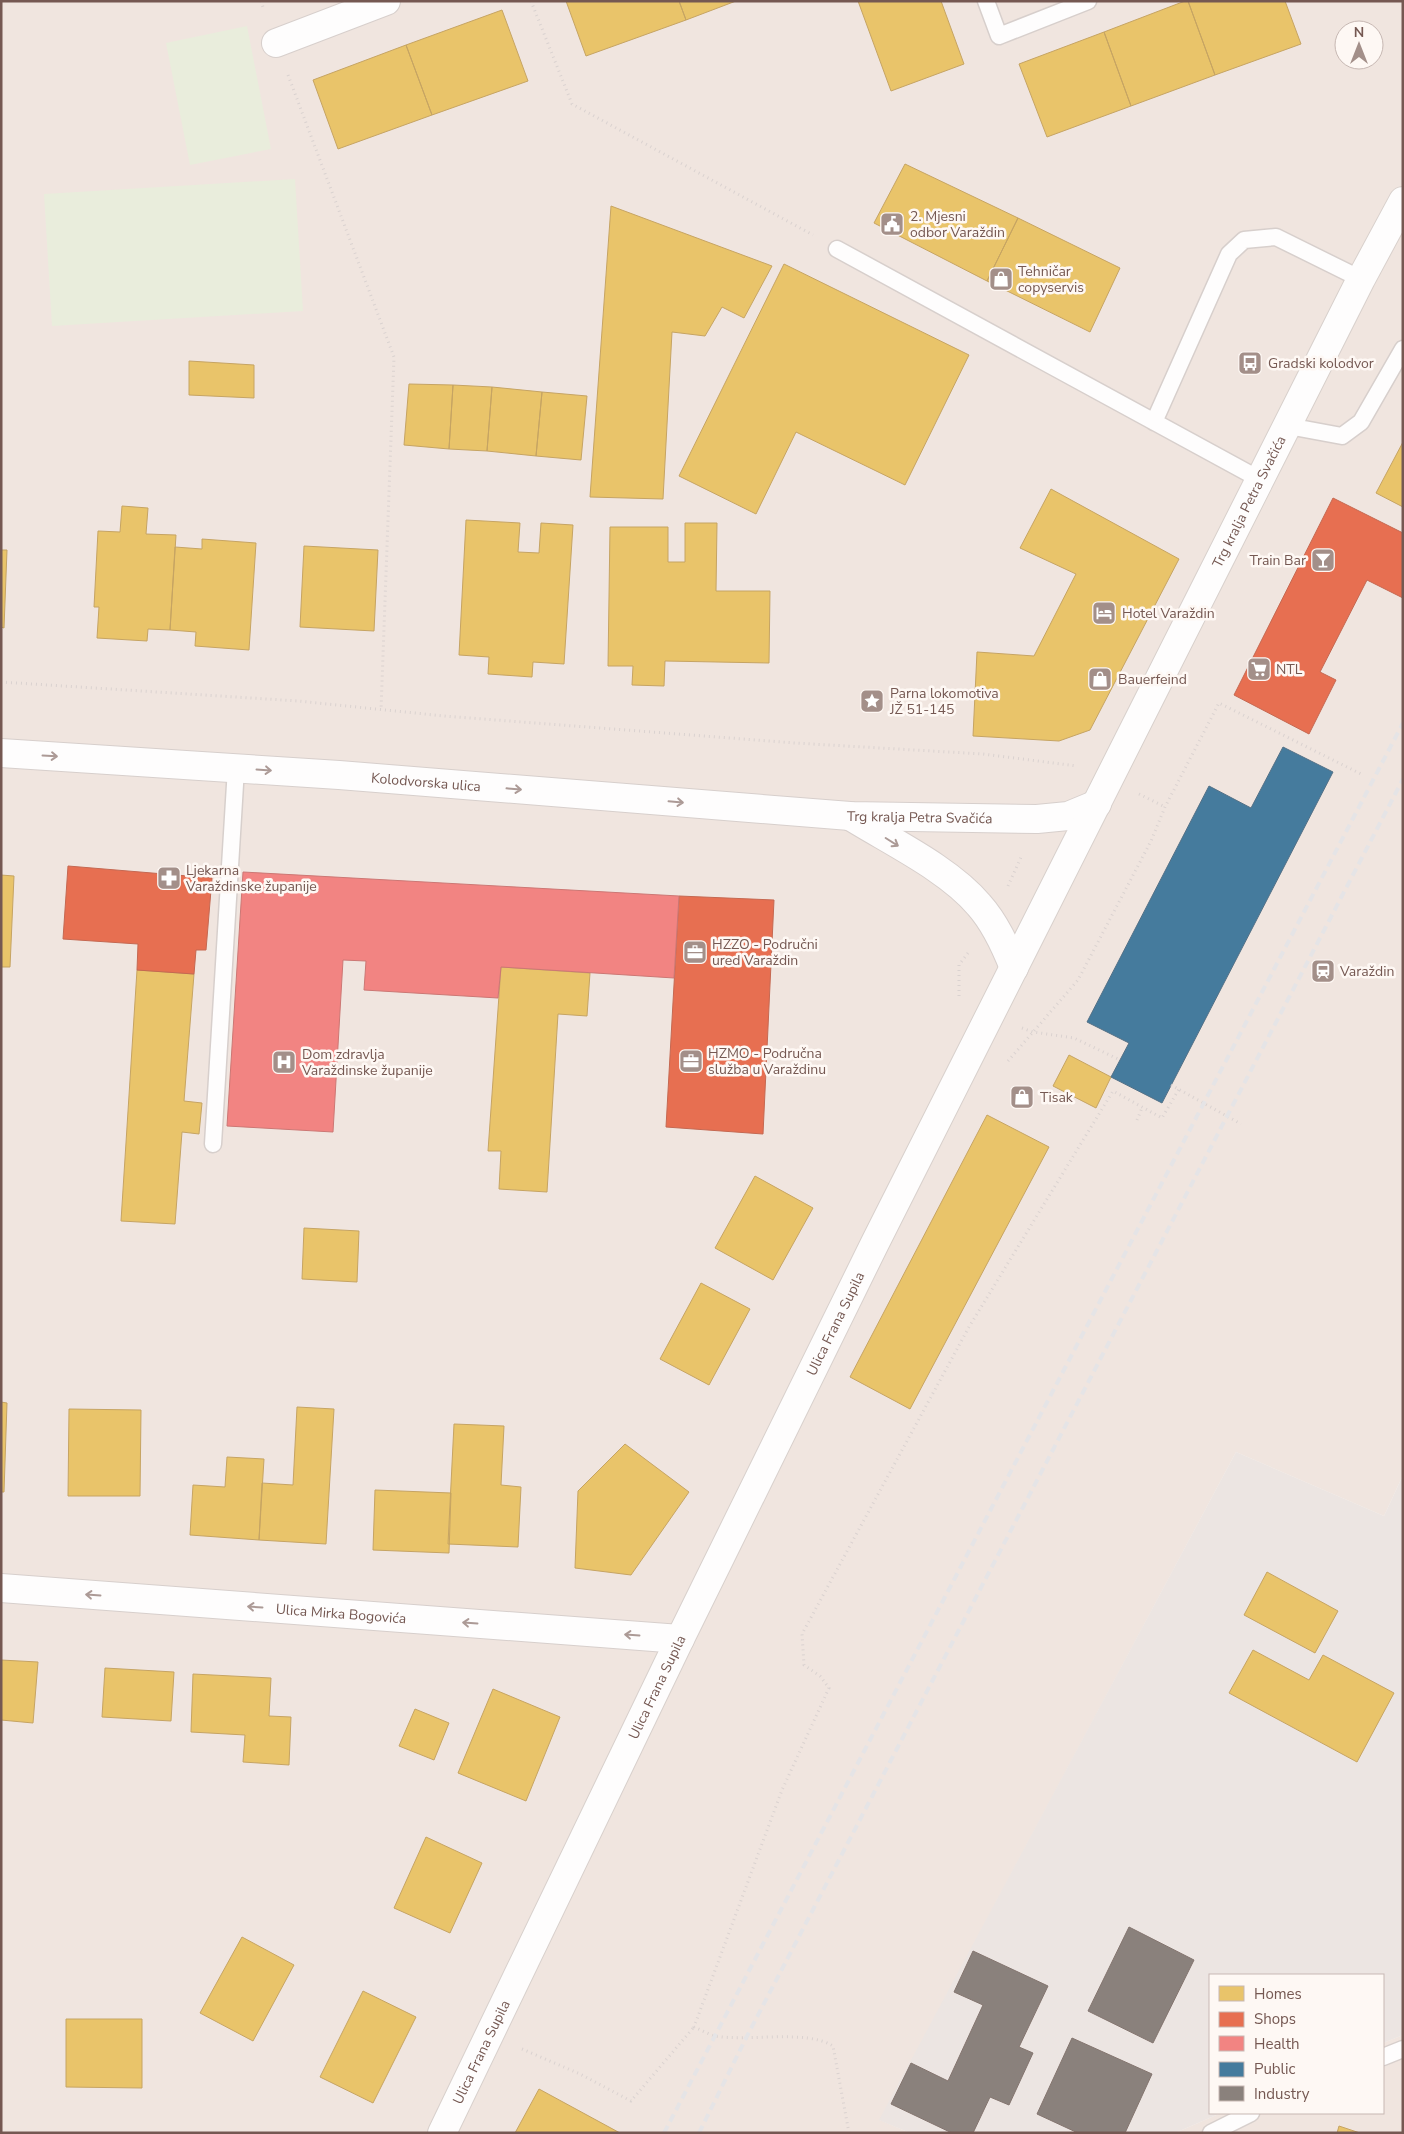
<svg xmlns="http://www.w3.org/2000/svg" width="1404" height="2134" font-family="'Nunito Sans',sans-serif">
	<rect width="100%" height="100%" fill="#f8f4f0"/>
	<path fill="#f0e5df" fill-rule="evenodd" d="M1 1H1403V1475L1384 1516 1236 1452 880 2120 910 2133H1ZM1344 30H1374V60H1344Z
		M1403 2035V2133H1175L1221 2113H1383V2043Z"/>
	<path fill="#ece5e2" d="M1236 1452 1384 1516 1403 1475V2035L1383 2043V1975H1210V2113H1221L1175 2133H910L879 2120Z"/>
	<path fill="#e9eddc" d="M247 26 271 149 190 165 166 43Z
		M295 179 303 311 52 326 44 194Z"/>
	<path fill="#e9c46a" stroke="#c6a463" d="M566 1H679L686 20 586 56Z
		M679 1H736L686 20Z
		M858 1H941L964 64 891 91Z
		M1185 1H1188L1215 75 1131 106 1104 32Z
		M1188 1H1285L1301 44 1215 75Z
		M502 10 528 81 432 115 406 45Z
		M1104 32 1131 106 1047 137 1019 64Z
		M406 45 432 115 338 149 313 80Z
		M905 164 1018 218 987 281 874 223Z
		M611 206 772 266 744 318 722 307 705 336 672 332 663 499 590 497Z
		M1018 218 1120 268 1090 332 987 281Z
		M784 264 969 355 905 485 796 432 756 514 679 476Z
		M189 361 254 365V398L189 395Z
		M409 384 453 385 449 449 404 445Z
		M453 385 492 387 487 451 449 449Z
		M492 387 542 392 536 456 487 451Z
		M542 392 587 396 581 460 536 456Z
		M1403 442V507L1376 493Z
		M1051 489 1179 559 1090 730 1059 741 973 736 977 652 1034 656 1076 574 1020 548Z
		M122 506 148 508 146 534 176 535 170 630 148 629 147 641 97 638 99 607H94L98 531 120 532Z
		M466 520 520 523 518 552 539 553 541 523 573 525 564 664 533 662 532 677 488 674 489 657 459 655Z
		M685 523H717L716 591H770L769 663 665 661 664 686 632 685 633 666H608L610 527H668V562H685Z
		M202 539 256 543 249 650 195 646 196 632 170 630 175 547 202 549Z
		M304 546 378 550 374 631 300 627Z
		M1 550H7L4 628 1 627Z
		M1 875 14 876 10 967H1Z
		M501 967 590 973 587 1016 558 1014 547 1192 499 1189 501 1151H488Z
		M137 970 194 974 184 1101 202 1103 199 1134 182 1132 175 1224 121 1221Z
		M1069 1055 1111 1077 1096 1108 1053 1086Z
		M987 1115 1049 1147 910 1409 850 1377Z
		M755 1176 813 1208 773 1280 715 1248Z
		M304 1228 359 1231 357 1282 302 1279Z
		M701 1283 750 1309 709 1385 660 1359Z
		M1 1402 7 1403 4 1492H1Z
		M297 1407 334 1409 326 1544 259 1540 262 1483 293 1485Z
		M69 1409 141 1410 140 1496H68Z
		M454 1424 504 1426 501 1485 521 1487 518 1547 448 1544Z
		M625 1444 689 1492 631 1575 575 1568 578 1491Z
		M227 1457 264 1459 259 1540 190 1535 193 1485 225 1487Z
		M375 1490 451 1493 449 1553 373 1550Z
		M1267 1572 1338 1611 1315 1653 1244 1615Z
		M1253 1650 1309 1680 1323 1655 1394 1693 1357 1762 1229 1693Z
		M1 1660 38 1662 33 1723 1 1720Z
		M105 1668 174 1672 171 1721 102 1717Z
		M193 1674 271 1678 269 1716 291 1717 289 1765 243 1762 245 1735 191 1732Z
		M493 1689 560 1717 526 1801 458 1773Z
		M415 1709 449 1723 434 1760 399 1746Z
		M426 1837 482 1863 450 1933 394 1908Z
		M242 1937 294 1965 253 2041 200 2013Z
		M363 1991 416 2017 373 2103 320 2077Z
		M66 2019H142V2088L66 2087Z
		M539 2089 620 2133H515Z
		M1339 2126 1360 2133H1337Z"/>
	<path fill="#e76f51" stroke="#c56851" d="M1333 498 1403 533V598L1367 580 1320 672 1336 680 1309 734 1234 695Z
		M68 866 212 878 206 950H196L194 974 137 970 138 944 63 939Z
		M679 896 774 900 763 1134 666 1127Z"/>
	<path fill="#f28482" stroke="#cc7774" d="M243 872 679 896 674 978 501 967 498 998 364 990 366 961 343 960 333 1132 227 1126Z"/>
	<path fill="#457b9d" stroke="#537086" d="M1283 747 1333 772 1162 1103 1111 1077 1129 1043 1087 1022 1209 786 1251 808Z"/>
	<path fill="#8a817c" stroke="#84756f" d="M1129 1927 1194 1960 1153 2043 1088 2011Z
		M973 1951 1048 1986 1019 2047 1033 2053 1009 2105 990 2097 973 2133H952L891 2104 911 2063 948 2081 983 2005 954 1992Z
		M1072 2038 1152 2074 1125 2133H1078L1037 2114Z"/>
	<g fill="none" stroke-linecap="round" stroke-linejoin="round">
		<g stroke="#d7cfcc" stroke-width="19">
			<path id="lane" d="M986 1 999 36 1088 1
				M837 249 1261 480
				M1154 422 1229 254 1244 240 1276 237 1361 279
				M1288 426 1342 436 1361 422 1403 349
				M213 1144 236 768
				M1383 2057 1403 2049
				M1211 2133 1251 2113"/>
		</g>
		<g stroke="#d7cfcc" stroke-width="30">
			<g id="street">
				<path d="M276 43 386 1"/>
				<path id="s1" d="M1 753 339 775 850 816 1037 819 1068 816 1097 804"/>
				<path d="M850 816C890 841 949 869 979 905 995 923 1005 945 1014 968"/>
				<path id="s2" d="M1 1588 680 1639"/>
			</g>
		</g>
		<g stroke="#d8d0cc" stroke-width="30">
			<g id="secondary">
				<path id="s3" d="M442 2133 680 1639 875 1243 1361 279 1403 201"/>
			</g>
		</g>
		<path stroke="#dad2d0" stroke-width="3" stroke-dasharray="1 4" stroke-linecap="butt" d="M261 1 264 10
			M531 1 572 104 813 235
			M288 75 394 357 381 710
			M1 682 298 701 444 716 795 743 983 754 1077 766
			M1139 794 1165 807
			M1008 886 1022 855
			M959 996V965L968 953
			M1022 1028 1033 1032 1074 1038 1120 1060
			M1008 1061 1078 980 1151 841 1165 807 1219 703 1361 774
			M1171 1085 1241 1124
			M1137 1120 1142 1108
			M522 2049 580 2074 631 2101 694 2027
			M849 2133 833 2046C806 2029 749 2042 715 2036 708 2034 701 2030 694 2027L782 1790 829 1688 820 1676 804 1665 802 1634 969 1327 1113 1091 1162 1118 1179 1089"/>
		<use href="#lane" stroke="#fefdfd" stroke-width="16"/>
		<use href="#street" stroke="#fefdfd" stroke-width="28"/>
		<use href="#secondary" stroke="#fefdfd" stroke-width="28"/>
		<path stroke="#e5e4e6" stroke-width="4" stroke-dasharray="8 5" stroke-linecap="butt" d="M664 2133 1403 723
			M699 2133 746 2038 1403 779"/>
	</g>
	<defs><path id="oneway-shaft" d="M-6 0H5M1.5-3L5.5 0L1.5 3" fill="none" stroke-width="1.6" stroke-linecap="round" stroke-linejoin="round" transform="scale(1.25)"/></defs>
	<g stroke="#ac9a96">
		<use href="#oneway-shaft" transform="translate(50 756) rotate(3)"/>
		<use href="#oneway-shaft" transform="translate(264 770) rotate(4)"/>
		<use href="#oneway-shaft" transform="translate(514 789) rotate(5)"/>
		<use href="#oneway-shaft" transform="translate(676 802) rotate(5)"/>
		<use href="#oneway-shaft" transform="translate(892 842) rotate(32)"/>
		<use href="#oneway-shaft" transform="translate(93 1595) rotate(-176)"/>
		<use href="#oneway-shaft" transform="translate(255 1607) rotate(-176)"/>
		<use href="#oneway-shaft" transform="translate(470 1623) rotate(-176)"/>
		<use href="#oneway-shaft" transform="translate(632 1635) rotate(-176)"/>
	</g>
	<defs>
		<g id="civic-square" transform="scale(1.25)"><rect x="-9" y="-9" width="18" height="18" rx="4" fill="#a38f89" stroke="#fef8f4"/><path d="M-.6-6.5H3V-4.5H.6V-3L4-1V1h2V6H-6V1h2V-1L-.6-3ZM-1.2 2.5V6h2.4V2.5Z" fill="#fff"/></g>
		<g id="shop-square" transform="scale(1.25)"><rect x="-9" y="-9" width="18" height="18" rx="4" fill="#a38f89" stroke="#fef8f4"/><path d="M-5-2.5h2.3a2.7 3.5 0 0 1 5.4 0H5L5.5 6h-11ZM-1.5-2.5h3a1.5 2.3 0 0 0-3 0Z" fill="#fff"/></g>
		<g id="bus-square" transform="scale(1.25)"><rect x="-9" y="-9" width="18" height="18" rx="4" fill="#a38f89" stroke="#fef8f4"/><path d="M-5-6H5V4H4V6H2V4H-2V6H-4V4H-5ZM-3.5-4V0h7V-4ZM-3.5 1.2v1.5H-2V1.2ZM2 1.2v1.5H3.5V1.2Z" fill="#fff"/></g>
		<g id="bar-square" transform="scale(1.25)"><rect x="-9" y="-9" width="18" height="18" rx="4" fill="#a38f89" stroke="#fef8f4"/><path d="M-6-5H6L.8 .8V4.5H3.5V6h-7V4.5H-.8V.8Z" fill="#fff"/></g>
		<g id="hotel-square" transform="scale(1.25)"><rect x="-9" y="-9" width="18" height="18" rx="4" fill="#a38f89" stroke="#fef8f4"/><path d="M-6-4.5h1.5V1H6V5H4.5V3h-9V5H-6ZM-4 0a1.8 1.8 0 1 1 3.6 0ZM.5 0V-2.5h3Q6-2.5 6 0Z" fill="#fff"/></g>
		<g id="supermarket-square" transform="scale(1.25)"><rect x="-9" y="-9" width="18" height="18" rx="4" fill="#a38f89" stroke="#fef8f4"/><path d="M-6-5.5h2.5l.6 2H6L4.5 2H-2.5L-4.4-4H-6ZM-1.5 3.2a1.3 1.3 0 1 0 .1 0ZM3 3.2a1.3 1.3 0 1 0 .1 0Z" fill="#fff"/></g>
		<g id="sight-square" transform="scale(1.25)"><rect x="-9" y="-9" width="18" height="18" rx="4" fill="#a38f89" stroke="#fef8f4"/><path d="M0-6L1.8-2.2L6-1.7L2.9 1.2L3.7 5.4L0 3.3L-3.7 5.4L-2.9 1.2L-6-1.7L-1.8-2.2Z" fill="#fff"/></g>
		<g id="pharmacy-square" transform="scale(1.25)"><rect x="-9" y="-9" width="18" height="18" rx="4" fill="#a38f89" stroke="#fef8f4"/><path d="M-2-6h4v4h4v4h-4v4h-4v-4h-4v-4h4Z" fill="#fff"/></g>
		<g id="office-square" transform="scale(1.25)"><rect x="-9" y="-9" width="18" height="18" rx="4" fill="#a38f89" stroke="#fef8f4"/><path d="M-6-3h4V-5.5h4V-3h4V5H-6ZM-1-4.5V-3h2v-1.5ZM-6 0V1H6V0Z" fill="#fff"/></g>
		<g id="station-square" transform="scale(1.25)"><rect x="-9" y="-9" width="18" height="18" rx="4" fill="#a38f89" stroke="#fef8f4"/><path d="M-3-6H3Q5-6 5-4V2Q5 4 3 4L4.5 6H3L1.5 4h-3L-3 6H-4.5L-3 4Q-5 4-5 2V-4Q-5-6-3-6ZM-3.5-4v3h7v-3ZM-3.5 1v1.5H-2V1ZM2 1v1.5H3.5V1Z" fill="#fff"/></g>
		<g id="hospital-square" transform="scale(1.25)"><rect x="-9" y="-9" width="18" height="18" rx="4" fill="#a38f89" stroke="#fef8f4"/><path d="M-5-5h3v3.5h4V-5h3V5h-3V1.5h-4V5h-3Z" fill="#fff"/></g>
	</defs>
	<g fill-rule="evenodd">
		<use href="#civic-square" x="892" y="224"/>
		<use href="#shop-square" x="1001" y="279"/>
		<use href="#bus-square" x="1250" y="363"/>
		<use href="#bar-square" x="1323" y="560"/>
		<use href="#hotel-square" x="1104" y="613"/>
		<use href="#supermarket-square" x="1259" y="669"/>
		<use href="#shop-square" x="1100" y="679"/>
		<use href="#sight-square" x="872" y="701"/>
		<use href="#pharmacy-square" x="169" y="878"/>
		<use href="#office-square" x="695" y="952"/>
		<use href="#station-square" x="1323" y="971"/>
		<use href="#office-square" x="691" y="1061"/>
		<use href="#hospital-square" x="284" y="1062"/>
		<use href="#shop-square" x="1022" y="1097"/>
	</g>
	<g text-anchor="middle" stroke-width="5" stroke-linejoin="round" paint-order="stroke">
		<g font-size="14" fill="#755852" stroke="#fef8f4" text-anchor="start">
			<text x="910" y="221">2. Mjesni<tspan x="910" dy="16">odbor Varaždin</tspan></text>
			<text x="1018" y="276">Tehničar<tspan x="1018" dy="16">copyservis</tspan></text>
			<text x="1268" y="368">Gradski kolodvor</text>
			<text x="1306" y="565" text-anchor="end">Train Bar</text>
			<text x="1122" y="618">Hotel Varaždin</text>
			<text x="1276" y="674">NTL</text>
			<text x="1118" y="684">Bauerfeind</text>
			<text x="890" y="698">Parna lokomotiva<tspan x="890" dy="16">JŽ 51-145</tspan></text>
			<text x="186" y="875">Ljekarna<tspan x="186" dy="16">Varaždinske županije</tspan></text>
			<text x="712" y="949">HZZO - Područni<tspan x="712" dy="16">ured Varaždin</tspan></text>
			<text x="1340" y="976">Varaždin</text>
			<text x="708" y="1058">HZMO - Područna<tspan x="708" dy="16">služba u Varaždinu</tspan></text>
			<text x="302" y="1059">Dom zdravlja<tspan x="302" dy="16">Varaždinske županije</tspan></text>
			<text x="1040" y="1102">Tisak</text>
		</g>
		<g font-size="14" fill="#755852" stroke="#fef8f4">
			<text dy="5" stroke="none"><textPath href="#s3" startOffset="1820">Trg kralja Petra Svačića</textPath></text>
			<text dy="5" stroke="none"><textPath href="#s1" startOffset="426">Kolodvorska ulica</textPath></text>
			<text dy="5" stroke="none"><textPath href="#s1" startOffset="921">Trg kralja Petra Svačića</textPath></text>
			<text dy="5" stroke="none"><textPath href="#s3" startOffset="900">Ulica Frana Supila</textPath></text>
			<text dy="5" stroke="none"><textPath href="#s2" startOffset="341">Ulica Mirka Bogovića</textPath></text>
			<text dy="5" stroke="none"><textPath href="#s3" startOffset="495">Ulica Frana Supila</textPath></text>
			<text dy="5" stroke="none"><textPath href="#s3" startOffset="90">Ulica Frana Supila</textPath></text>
		</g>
	</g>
	<rect width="1404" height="2134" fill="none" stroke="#755852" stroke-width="5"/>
	<rect x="1209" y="1974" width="175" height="140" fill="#fef8f4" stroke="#c7b8b3"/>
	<rect x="1219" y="1986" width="25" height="15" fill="#e9c46a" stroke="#c7b8b3"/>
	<text x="1254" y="1999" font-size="15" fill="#755852">Homes</text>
	<rect x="1219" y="2012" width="25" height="15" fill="#e76f51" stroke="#c7b8b3"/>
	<text x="1254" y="2024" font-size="15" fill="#755852">Shops</text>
	<rect x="1219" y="2036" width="25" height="15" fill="#f28482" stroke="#c7b8b3"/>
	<text x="1254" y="2049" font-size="15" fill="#755852">Health</text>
	<rect x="1219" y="2062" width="25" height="15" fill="#457b9d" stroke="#c7b8b3"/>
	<text x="1254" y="2074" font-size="15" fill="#755852">Public</text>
	<rect x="1219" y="2086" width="25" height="15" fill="#8a817c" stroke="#c7b8b3"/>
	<text x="1254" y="2099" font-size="15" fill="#755852">Industry</text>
	<g transform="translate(1359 45)"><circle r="24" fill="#fef8f4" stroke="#c7b8b3"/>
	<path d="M0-4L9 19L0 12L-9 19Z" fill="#a38f89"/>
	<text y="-8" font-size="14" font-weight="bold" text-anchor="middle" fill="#755852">N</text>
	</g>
</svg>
